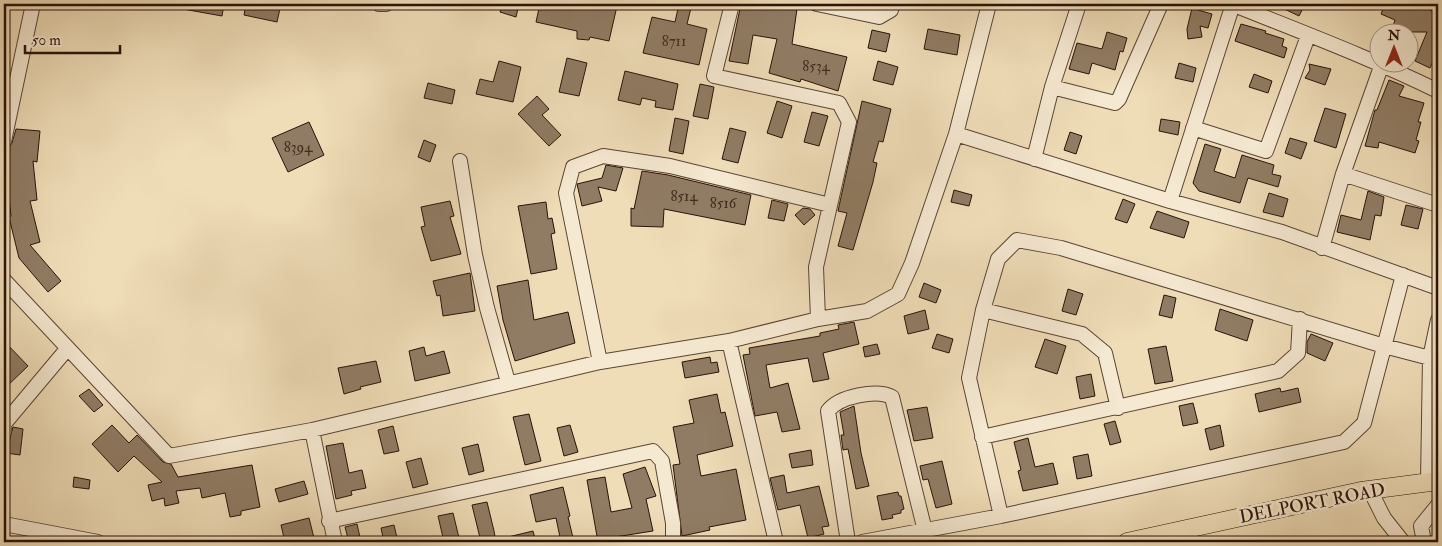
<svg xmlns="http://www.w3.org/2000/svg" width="1442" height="546" font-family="'IM FELL Double Pica',serif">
	<rect width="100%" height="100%" fill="#efddb8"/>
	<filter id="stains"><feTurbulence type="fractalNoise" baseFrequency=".004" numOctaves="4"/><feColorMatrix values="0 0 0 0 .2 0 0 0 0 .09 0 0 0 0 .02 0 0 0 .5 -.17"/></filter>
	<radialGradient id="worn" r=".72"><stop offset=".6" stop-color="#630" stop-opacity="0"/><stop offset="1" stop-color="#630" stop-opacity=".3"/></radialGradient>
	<path fill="#907c64" stroke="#291208" d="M184 4H224L222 16 183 9Z
		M246 4H281L277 22 244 15Z
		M503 4H519L516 17 500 12Z
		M540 4 617 6 609 41 590 37 589 40 577 39V31L536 22Z
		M679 4H692L687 24 707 29 699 65 643 53 652 17 675 22Z
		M741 4H763L797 9 792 44 847 57 838 91 801 79 800 82 769 73 777 39 753 35 748 64 729 61Z
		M1193 4H1197L1198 10 1212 14 1208 28 1200 26 1202 37 1188 39 1187 29Z
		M1274 4H1305L1299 16Z
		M1385 4H1417L1436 13 1438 8V50L1430 68 1415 61 1427 32H1391L1395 20 1381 14Z
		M1241 24 1266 31 1265 33 1284 39 1282 46 1287 48 1284 58 1235 41Z
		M928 29 960 35 957 55 924 49Z
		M872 30 890 34 886 52 868 48Z
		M1107 32 1127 38 1123 52 1120 51 1115 70 1092 63 1089 74 1069 69 1077 43 1102 49Z
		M567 58 587 63 579 96 559 92Z
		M499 61 521 67 513 102 476 94 480 79 493 82Z
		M878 61 898 67 893 85 873 80Z
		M1179 63 1196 68 1193 82 1175 78Z
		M1309 64 1331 69 1325 85 1305 78 1310 70Z
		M625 71 678 84 673 110 655 107 656 101 642 98 640 105 618 100Z
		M1254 74 1272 81 1268 93 1249 87Z
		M1389 80 1404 86 1399 96 1424 103 1418 122H1421L1416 140 1419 141 1415 153 1379 142 1378 148 1365 146 1375 110H1377Z
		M428 83 455 90 452 104 424 98Z
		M700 84 714 87 708 119 693 116Z
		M537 96 549 109 542 115 561 135 549 146 518 114Z
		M777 101 792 106 782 138 767 133Z
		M862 101 891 109 883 142 879 141 873 162 877 163 873 182 853 250 838 246 847 213 838 211Z
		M1325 108 1346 114 1336 148 1314 141Z
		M812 112 828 116 819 146 804 142Z
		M675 118 689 121 683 154 669 151Z
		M1161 119 1180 122 1178 135 1159 131Z
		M309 122 324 155 288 172 272 138Z
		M730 128 746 132 738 163 722 159Z
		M16 129 40 131 37 162 33 161 37 200 30 201 40 242 30 245 61 281 48 292 19 258 9 217 11 216 6 169 8 148 12 143Z
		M1070 132 1082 136 1076 154 1064 150Z
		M1290 138 1307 143 1301 159 1285 153Z
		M424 140 436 145 430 162 418 157Z
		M1205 144 1221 149 1214 171 1235 178 1242 155 1274 165 1272 174 1281 176 1278 187 1248 178 1240 203 1199 191 1193 183Z
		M606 165 623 168 616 191 598 187 602 201 582 206 577 184 602 178Z
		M642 171 668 175 751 195 745 225 664 209 663 227 631 226V208L634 209Z
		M954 190 972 195 969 206 951 202Z
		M1368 191 1384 197 1381 216 1375 215 1370 240 1337 232 1341 215 1361 220Z
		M1269 193 1288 199 1283 217 1263 212Z
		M1123 199 1135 204 1127 223 1115 219Z
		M772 200 788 204 784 221 768 218Z
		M450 201 454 216 450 217 461 254 431 261 421 227 425 226 421 207Z
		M546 202 548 219 552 218 555 233 551 234 557 269 531 274 518 206Z
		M1406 205 1423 209 1418 229 1401 225Z
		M803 208 810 209 815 215 804 225 795 215Z
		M1157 211 1189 222 1184 238 1150 228Z
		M470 273 475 311 443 316 440 295 437 296 433 281Z
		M528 280 534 320 568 312 575 343 515 361 503 320 497 286Z
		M924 283 941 290 936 303 919 297Z
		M1068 289 1083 294 1076 315 1062 311Z
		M1164 295 1176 298 1172 318 1159 315Z
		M1220 309 1253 320 1247 341 1215 330Z
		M925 310 929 329 908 334 904 316Z
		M854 322 859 344 823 353 829 379 813 382 808 358 766 365 770 388 788 383 800 429 782 432 777 412 755 416 743 355 750 354 749 348 820 336V333L839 329 838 325Z
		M937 334 953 339 949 353 932 348Z
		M1311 334 1333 343 1325 361 1307 353V342Z
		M1045 339 1066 346 1057 374 1035 367Z
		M4 341 28 366 4 389Z
		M877 344 880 354 865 357 863 347Z
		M1166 346 1173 381 1155 384 1148 349Z
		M424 347 426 356 444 351 450 373 415 381 409 351Z
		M710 357 711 363 717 362 719 372 685 378 682 362Z
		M376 361 381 382 360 387 361 389 344 394 338 368Z
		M1091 374 1095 396 1080 399 1076 377Z
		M1280 388 1281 392 1298 388 1301 402 1259 412 1255 394Z
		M89 389 103 405 94 412 79 396Z
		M717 394 721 413 725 412 733 446 697 455 701 476 736 469 746 520 709 527 710 530 682 536 673 465 680 464 673 427 694 423 689 400Z
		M1193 403 1198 423 1183 426 1179 406Z
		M854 406 861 453 869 486 856 489 848 449 843 450 841 435H844L840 412Z
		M927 407 933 438 914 441 907 410Z
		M529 414 541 461 525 465 513 417Z
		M1115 421 1121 442 1110 445 1104 424Z
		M112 425 129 443 137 435 163 462 171 464 178 477 252 465 260 507 241 511V515L230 517 225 493 202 498 200 488 176 491 179 503 165 506 164 498 152 501 148 485 162 482 134 456 118 472 92 444Z
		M570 425 578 452 564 456 557 428Z
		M1220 425 1224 446 1210 450 1205 429Z
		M393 426 399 451 384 454 378 430Z
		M13 427 23 429 20 455 6 453Z
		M1028 438 1035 467 1053 463 1058 484 1023 491 1018 471 1021 470 1014 442Z
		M343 443 349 473 362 470 366 488 351 491 352 495 336 499 326 446Z
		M478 444 484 471 469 475 462 448Z
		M811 450 813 465 792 468 789 454Z
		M1088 454 1092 476 1077 479 1073 457Z
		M421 458 428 484 413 488 406 462Z
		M942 461 952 504 936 508 928 479 923 480 920 466Z
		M645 467 656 496 646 499 653 531 615 537 616 542H598L587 480 605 477 611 512 632 508 623 474Z
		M784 475 787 493 819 486 829 526 822 527 824 534 808 538 800 505 778 510 770 478Z
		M74 477 90 480 89 489 73 487Z
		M304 481 308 494 279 502 275 489Z
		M563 487 570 516 568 517 574 542H561L556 518 536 522 530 495Z
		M898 492 899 496H901L904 509 901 510V513L892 515 893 518 882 520 877 496Z
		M487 502 494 531 496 542H481L472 505Z
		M453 513 460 542H444L438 516Z
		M309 518 315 542H285L281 525Z
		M357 524 361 542H349L345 527Z
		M394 525 398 542H384L381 528Z
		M533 531 536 542H504V538Z"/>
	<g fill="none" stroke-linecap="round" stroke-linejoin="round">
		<g stroke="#5a4534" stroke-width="16">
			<path id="minor" d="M379 4H386
				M732 4 714 76 839 103 849 122 816 267 818 319
				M817 4 879 17 891 10 892 4
				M1232 4C1301 32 1371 58 1438 91
				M1052 87 1115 103 1119 99 1161 4
				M1193 128 1266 151 1308 36
				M956 134 1170 201 1282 232 1438 288
				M4 141 33 4
				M1034 159 1052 87 1079 4
				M460 161 475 255 487 308 508 382
				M1343 174 1438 205
				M1170 201 1233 4
				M1322 248 1343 174 1382 64
				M4 280 169 456 312 430 600 362 729 341 818 319 867 311 898 294 912 263 956 134 989 4
				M983 310 1082 334 1105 353 1118 408
				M729 341 776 542
				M600 362 566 193 573 167 603 156 670 166 830 205
				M312 430 335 542
				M4 432V424L67 349
				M982 437 1278 371 1298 353 1300 319
				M1428 482 1430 358 1438 320
				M1370 490 1384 518 1403 542
				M1001 516 969 378 983 310 998 259 1017 240 1061 248 1384 346 1430 358
				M329 521 653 451 662 461 673 523V542
				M4 524 98 542
				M848 542 828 411C839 396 877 389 892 397L925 531
				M862 542 1001 516 1344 442 1364 423 1403 275
				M1424 542 1421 526 1438 505"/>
		</g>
		<g stroke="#291208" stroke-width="19">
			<path id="major" d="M1127 542 1361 491 1438 481"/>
		</g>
		<use href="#minor" stroke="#f5e9d1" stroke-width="14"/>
		<use href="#major" stroke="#efddb8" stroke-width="18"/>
	</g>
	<g text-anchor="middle" stroke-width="5" stroke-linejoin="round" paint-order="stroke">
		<g font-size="15" fill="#432c1f">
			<text x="674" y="46">8711</text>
			<text x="816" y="71">8534</text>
			<text x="298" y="152">8394</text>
			<text x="684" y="201">8514</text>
			<text x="723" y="208">8516</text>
		</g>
		<g font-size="18" fill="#291208" stroke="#f5e9d1">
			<text transform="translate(1312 503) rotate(-11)" y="6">DELPORT ROAD</text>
		</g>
	</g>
	<rect width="1442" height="546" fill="none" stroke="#efddb8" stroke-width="20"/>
	<rect x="5" y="5" width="1432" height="536" fill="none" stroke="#291208" stroke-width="2.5"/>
	<rect x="10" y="10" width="1422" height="526" fill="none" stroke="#291208"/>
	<g transform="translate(1394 48)"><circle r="24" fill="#f5e9d1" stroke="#a39381"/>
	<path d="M0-4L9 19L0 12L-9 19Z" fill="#8f2418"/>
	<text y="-8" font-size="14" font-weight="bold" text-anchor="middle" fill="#291208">N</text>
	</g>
	<path d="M25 45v8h95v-8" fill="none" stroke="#291208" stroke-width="2.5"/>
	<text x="32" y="45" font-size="15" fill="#291208" stroke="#f5e9d1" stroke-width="4" paint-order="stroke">50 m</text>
	<rect width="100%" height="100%" filter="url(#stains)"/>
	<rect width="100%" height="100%" fill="url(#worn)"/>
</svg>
